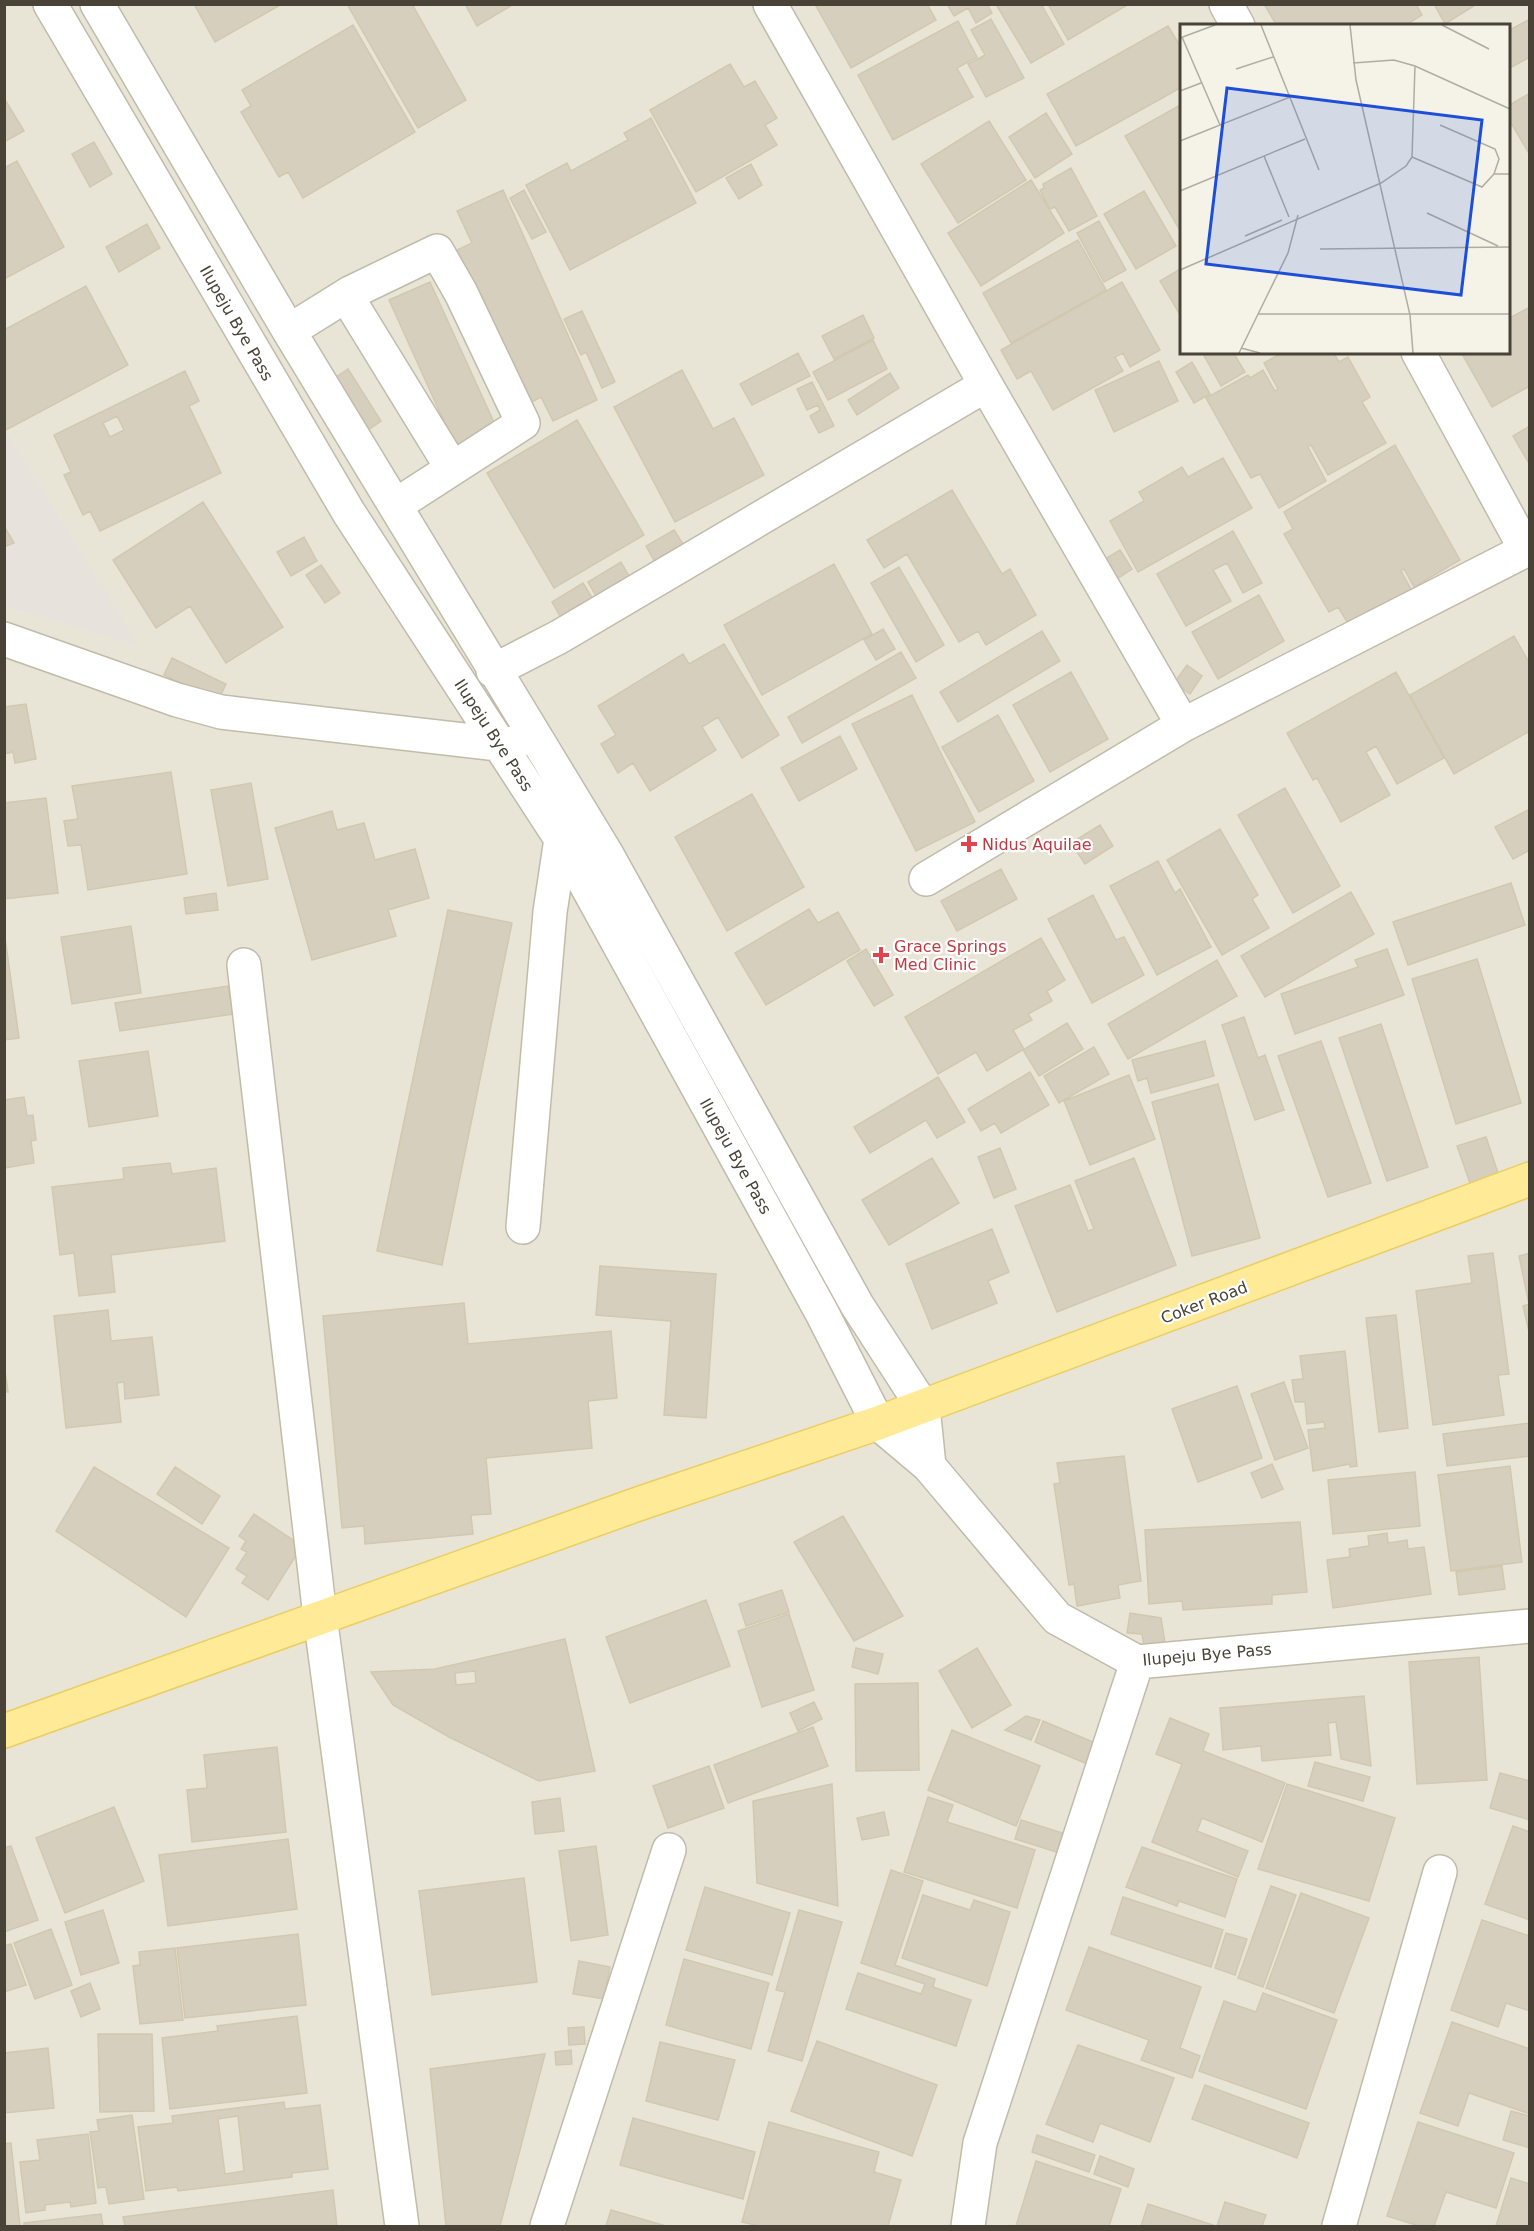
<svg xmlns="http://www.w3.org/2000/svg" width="1534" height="2231" font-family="'DejaVu Sans',sans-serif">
	<rect width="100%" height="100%" fill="#f5f2e8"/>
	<path fill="#e9e5d6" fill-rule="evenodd" d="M5 5H1529V2226H5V607L138 645 5 427ZM1182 26H1508V352H1182Z"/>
	<path fill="#e7e3dc" d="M5 427 139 646 5 607Z"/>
	<path fill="#d7cfbd" stroke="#d2c8af" stroke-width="1.5" fill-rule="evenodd" d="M194 4H282L215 42Z
		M347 4H412L466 100 418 128Z
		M465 4H514L477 26Z
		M819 4H927L936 20 851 68 816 6Z
		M947 4H987L992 13 976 23 968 8 954 16Z
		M999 4H1041L1064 44 1031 63 997 6Z
		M1048 4H1129L1068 40Z
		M1264 4H1416L1422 15 1404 26H1277Z
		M1434 4H1477L1445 24Z
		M991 19 1024 78 986 97 968 64 985 55 971 30Z
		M1530 19V57L1508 69V31Z
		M958 21 977 57 957 68 973 97 893 140 858 75Z
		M353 25 415 132 303 198 288 172 279 177 241 112 251 106 242 90Z
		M1168 26 1182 49V87L1076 146 1047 94Z
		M730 64 744 87 755 81 777 118 765 125 777 145 696 192 650 110Z
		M1530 93V155L1508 118V106Z
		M4 98 24 131 4 142Z
		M1182 104V234L1125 136Z
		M1046 113 1072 154 1035 178 1009 137Z
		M651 118 696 203 570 270 526 185 567 163 571 171 628 140 624 133Z
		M989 121 1026 180 958 223 921 164Z
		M94 142 112 174 90 187 72 154Z
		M17 161 64 247 4 279V168Z
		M751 164 762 185 739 199 726 178Z
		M1071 168 1097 216 1069 231 1055 207 1050 209 1040 190 1044 188 1043 184Z
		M1031 180 1064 233 981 286 948 233Z
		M503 190 597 400 553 421 541 397 526 405 455 251 472 243 457 211Z
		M524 190 546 232 532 239 510 198Z
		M1144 191 1176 246 1136 269 1104 214Z
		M1099 221 1126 270 1104 282 1077 233Z
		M147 224 160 248 119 272 106 247Z
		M1078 240 1106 290 1011 343 983 293Z
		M1182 268V318L1160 281Z
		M430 282 497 429 456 448 389 300Z
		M1122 282 1160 350 1130 367 1123 353 1115 357 1123 371 1053 410 1031 371 1017 379 1001 350Z
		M86 286 128 365 4 431V330Z
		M1530 307V386L1492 407 1461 352H1508V319Z
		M582 311 615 382 602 388 586 352 581 355 564 319Z
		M863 315 874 338 834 359 822 336Z
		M873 340 887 369 828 400 813 372Z
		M1202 352H1233L1245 372 1221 386Z
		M1283 352H1333L1339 362 1348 357 1370 397 1362 402 1386 443 1328 475 1311 445 1308 447 1326 481 1279 508 1260 474 1251 478 1206 398 1248 375 1250 378 1263 370 1275 391 1278 389 1264 363Z
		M798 353 810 376 752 405 740 384Z
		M1159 361 1178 401 1114 432 1095 390Z
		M1192 362 1210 394 1194 403 1176 372Z
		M348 369 381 421 367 431 333 379Z
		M682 370 713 429 734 418 764 475 675 522 614 407Z
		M185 371 199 401 189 406 221 473 100 531 90 511 83 515 64 475 71 472 54 435ZM117 416 124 430 110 437 103 423Z
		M890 373 899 388 857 415 848 400Z
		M812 382 834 426 819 433 810 416 820 410 818 405 807 410 797 389Z
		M577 420 644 535 554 588 487 473Z
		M1530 426V465L1513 436Z
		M1395 445 1460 560 1414 587 1404 569 1401 571 1411 589 1349 625 1338 607 1329 612 1284 534 1293 529 1284 512Z
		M1223 458 1252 508 1138 572 1110 521 1144 501 1139 492 1182 467 1188 477Z
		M952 490 1002 574 1010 569 1036 615 986 645 978 631 959 642 907 554 884 568 867 540Z
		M203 502 283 627 226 663 190 606 156 628 113 560Z
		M4 526 14 543 4 547Z
		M674 530 685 547 656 564 646 546Z
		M1233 531 1262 583 1243 593 1227 563 1213 570 1231 601 1186 626 1157 574Z
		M304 537 317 561 291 576 277 552Z
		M1120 550 1132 569 1117 579 1105 559Z
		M621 562 633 583 600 603 588 582Z
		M834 564 872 634 762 695 724 625Z
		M321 565 340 593 325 603 306 575Z
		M899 567 944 645 916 662 871 583Z
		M583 583 596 604 564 623 552 602Z
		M1259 595 1284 641 1218 679 1192 632Z
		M883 629 895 649 876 660 864 640Z
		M1042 631 1060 661 958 722 940 692Z
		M1514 636 1530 664V731L1454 774 1410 695Z
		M724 644 779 735 742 758 718 717 702 727 716 750 650 791 633 763 618 773 601 744 616 735 598 706 683 654 689 664Z
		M901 652 916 678 802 743 788 717Z
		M172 658 226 684 218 701 164 675Z
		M1187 665 1202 676 1190 694 1174 683Z
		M1071 672 1108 739 1050 772 1013 705Z
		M1396 672 1444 758 1397 784 1376 746 1366 752 1390 795 1341 822 1317 778 1313 780 1287 733Z
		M912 695 975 822 916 851 852 724Z
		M26 704 36 759 15 763 13 752 4 754V707Z
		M998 715 1034 781 979 812 942 747Z
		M840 736 857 769 799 801 781 768Z
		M171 772 187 874 88 890 81 845 68 846 64 821 78 819 72 786Z
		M251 783 268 879 228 886 211 790Z
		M1285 788 1340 886 1293 913 1238 815Z
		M752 794 804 887 727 931 675 837Z
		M46 798 58 893 4 899V803Z
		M1530 809V850L1513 859 1495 827Z
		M332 811 337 830 364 823 375 860 415 849 429 898 388 910 396 936 312 960 275 828Z
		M1100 825 1113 846 1085 864 1071 843Z
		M1220 829 1258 895 1252 899 1269 928 1222 955 1167 860Z
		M1158 861 1175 893 1180 889 1211 947 1157 975 1110 886Z
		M1001 869 1017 899 957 931 941 901Z
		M1511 883 1525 925 1408 965 1393 922Z
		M1351 892 1374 934 1265 997 1241 956Z
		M216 893 218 910 186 914 184 898Z
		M1093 895 1116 940 1124 937 1144 975 1092 1003 1048 919Z
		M809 909 818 923 838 912 860 950 766 1005 735 953Z
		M448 910 512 923 442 1265 377 1251Z
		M131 926 141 993 72 1004 61 937Z
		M4 930 19 1038 4 1040Z
		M1041 938 1065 980 1047 991 1052 1001 1028 1014 1032 1020 1013 1030 1024 1049 987 1071 976 1052 938 1074 905 1017Z
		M866 949 893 995 874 1006 847 961Z
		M1387 949 1404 995 1295 1034 1281 994 1358 967 1355 960Z
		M1477 959 1521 1103 1456 1124 1412 979Z
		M1217 960 1237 996 1128 1059 1108 1024Z
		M228 986 233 1014 120 1031 115 1003Z
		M1244 1017 1258 1058 1265 1055 1284 1110 1255 1120 1222 1025Z
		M1067 1023 1083 1049 1039 1076 1023 1050Z
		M1381 1024 1428 1167 1387 1181 1339 1038Z
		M1205 1041 1214 1076 1151 1093 1147 1078 1138 1081 1132 1060Z
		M1321 1041 1371 1183 1328 1197 1278 1056Z
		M1094 1047 1109 1074 1059 1103 1044 1076Z
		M148 1051 158 1116 89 1127 79 1061Z
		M1030 1072 1049 1105 1001 1133 995 1123 981 1131 968 1109Z
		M1129 1075 1155 1139 1090 1165 1064 1101Z
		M938 1077 965 1122 937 1138 926 1120 870 1153 854 1127Z
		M1218 1084 1260 1238 1192 1256 1152 1102Z
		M24 1097 27 1116 33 1115 36 1140 31 1141 34 1163 4 1168V1100Z
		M1486 1137 1498 1173 1470 1183 1457 1146Z
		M1000 1148 1016 1189 994 1198 978 1157Z
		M932 1158 959 1203 889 1245 862 1200Z
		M1134 1158 1176 1265 1057 1312 1015 1206 1070 1185 1088 1231 1094 1229 1075 1181Z
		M170 1163 172 1174 216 1168 225 1241 111 1255 115 1292 79 1296 74 1253 60 1255 52 1187 124 1179 123 1168Z
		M992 1229 1009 1272 988 1281 997 1303 932 1329 906 1264Z
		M1493 1253 1509 1374 1498 1375 1504 1415 1433 1425 1416 1291 1472 1283 1468 1256Z
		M1530 1253V1336L1523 1306 1529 1304 1519 1256Z
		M600 1266 716 1274 706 1418 664 1415 671 1321 596 1315Z
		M464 1303 468 1344 611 1331 617 1398 588 1401 592 1448 486 1458 491 1514 471 1515 473 1534 365 1544 364 1526 342 1528 323 1316Z
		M108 1310 111 1341 152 1337 159 1395 125 1399 124 1382 117 1383 121 1422 66 1428 54 1316Z
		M1396 1315 1408 1428 1379 1432 1366 1318Z
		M1345 1351 1357 1466 1350 1467V1464L1313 1471 1308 1430 1325 1428 1324 1422 1307 1424 1305 1402H1295L1292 1380 1303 1379 1300 1356Z
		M4 1363 8 1392H4Z
		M1284 1382 1308 1448 1275 1460 1251 1394Z
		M1237 1386 1262 1458 1198 1482 1172 1409Z
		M1530 1423V1456L1447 1466 1443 1434Z
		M1124 1456 1141 1581 1118 1585 1120 1598 1077 1606 1074 1584 1069 1585 1054 1484 1060 1483 1057 1463Z
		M1272 1464 1283 1489 1262 1498 1251 1473Z
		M1510 1466 1522 1562 1451 1571 1438 1475Z
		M94 1467 229 1548 186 1617 56 1531Z
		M175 1467 220 1496 202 1524 157 1494Z
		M1415 1472 1420 1526 1333 1534 1328 1480Z
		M254 1514 302 1546 268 1600 242 1583 247 1576 236 1569 247 1552 241 1549 246 1541 239 1536Z
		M843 1516 903 1616 854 1641 794 1542Z
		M1300 1522 1307 1592 1272 1595V1604L1183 1610 1182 1601 1149 1604 1145 1530Z
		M1387 1533 1388 1543 1407 1540 1408 1549 1424 1547 1431 1594 1333 1608 1327 1560 1350 1557 1349 1549 1369 1546 1368 1536Z
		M1502 1566 1505 1589 1459 1595 1456 1572Z
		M782 1590 789 1612 746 1626 739 1604Z
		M706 1600 730 1666 630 1703 606 1637Z
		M1130 1613 1161 1618 1167 1655 1145 1651 1142 1634 1127 1633Z
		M789 1614 814 1690 762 1707 738 1631Z
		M565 1639 595 1771 539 1781 449 1737 393 1705 371 1672 435 1669ZM475 1671 476 1683 456 1685 455 1673Z
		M856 1648 883 1654 878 1674 852 1667Z
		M977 1648 1011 1705 972 1728 939 1671Z
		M1479 1657 1487 1780 1417 1784 1409 1662Z
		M918 1683 919 1770 856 1771 855 1684Z
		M1364 1696 1371 1766 1341 1759 1336 1722 1328 1723 1331 1755 1262 1761 1261 1746 1223 1750 1220 1708Z
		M814 1702 822 1719 798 1731 790 1713Z
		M1026 1716 1040 1720 1031 1740 1005 1730Z
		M1170 1718 1209 1734 1203 1751 1285 1783 1262 1842 1202 1818 1197 1831 1248 1851 1238 1877 1152 1842 1182 1764 1156 1754Z
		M1043 1721 1100 1745 1092 1766 1035 1742Z
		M813 1727 828 1766 728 1803 714 1765Z
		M952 1730 1040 1766 1016 1826 928 1790Z
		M277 1747 286 1832 192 1842 187 1790 207 1788 204 1755Z
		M1315 1762 1370 1777 1363 1801 1308 1786Z
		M709 1766 724 1808 668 1828 653 1786Z
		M1500 1773 1530 1781V1820L1490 1808Z
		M832 1784 838 1906 757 1883 753 1801Z
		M1287 1784 1395 1818 1369 1901 1258 1869Z
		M928 1797 953 1805 947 1822 1035 1850 1017 1908 904 1872Z
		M560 1798 564 1831 535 1834 532 1802Z
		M114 1807 144 1881 65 1913 36 1838Z
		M884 1812 889 1835 862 1840 857 1818Z
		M1021 1820 1075 1837 1069 1856 1015 1839Z
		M1513 1826 1530 1832V1920L1485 1904Z
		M288 1839 297 1909 168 1926 159 1855Z
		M11 1846 38 1920 4 1932V1848Z
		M596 1846 608 1935 571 1941 559 1851Z
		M1142 1847 1237 1879 1225 1917 1179 1901 1177 1906 1126 1887Z
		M891 1870 923 1881 895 1965 935 1979 933 1987 971 2000 956 2046 846 2009 858 1973 921 1994 925 1984 861 1963Z
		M524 1878 537 1982 432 1995 419 1891Z
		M1271 1886 1296 1895 1263 1987 1238 1978Z
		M705 1887 790 1913 772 1975 686 1950Z
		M1301 1893 1369 1918 1334 2013 1266 1988Z
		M923 1895 970 1910 974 1900 1010 1912 987 1986 902 1958Z
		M1123 1897 1223 1930 1211 1967 1111 1934Z
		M103 1910 119 1963 81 1975 65 1922Z
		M799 1910 842 1922 802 2061 768 2051 785 1992 776 1990Z
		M1482 1920 1530 1936V2011L1506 2003 1498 2027 1451 2010Z
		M51 1929 72 1985 35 1999 14 1943Z
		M1226 1933 1247 1939 1235 1975 1215 1968Z
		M298 1934 306 2005 185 2018 177 1948Z
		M11 1944 26 1985 4 1992V1946Z
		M1089 1947 1201 1987 1180 2048 1200 2056 1192 2078 1141 2060 1149 2040 1066 2010Z
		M175 1948 183 2020 140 2024 133 1966 140 1965 139 1952Z
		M684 1959 769 1983 751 2049 666 2025Z
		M579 1961 610 1967 604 1999 573 1994Z
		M90 1983 100 2009 81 2017 71 1991Z
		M1263 1993 1337 2020 1306 2109 1199 2071 1224 2001 1256 2012Z
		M297 2016 307 2093 170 2109 162 2038 218 2031 217 2026Z
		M1452 2022 1530 2049V2114L1469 2093 1458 2126 1420 2113Z
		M584 2027 585 2044 569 2045 568 2028Z
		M98 2034H152L154 2111 100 2112Z
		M817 2041 937 2085 912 2156 791 2111Z
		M660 2042 735 2060 718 2120 646 2101Z
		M1078 2045 1174 2078 1150 2142 1100 2123 1093 2142 1046 2124Z
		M48 2048 54 2108 4 2113V2053Z
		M571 2050 572 2064 556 2065 555 2052Z
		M545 2054 500 2226H446L430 2069Z
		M1205 2085 1309 2123 1297 2158 1192 2119Z
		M284 2102 285 2109 320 2105 328 2169 292 2173V2177L178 2191 177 2187 146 2191 138 2127 173 2123 172 2116ZM238 2116 244 2171 225 2174 218 2119Z
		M1511 2111 1530 2116V2148L1503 2140Z
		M132 2115 144 2199 109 2204 106 2187 98 2188 90 2132 99 2131 97 2120Z
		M633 2118 755 2152 743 2199 620 2165Z
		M769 2122 879 2152 874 2172 901 2180 888 2226H759L742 2222Z
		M1418 2122 1514 2153 1496 2208 1446 2192 1434 2226H1419L1387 2216Z
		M88 2134 96 2203 71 2207 70 2202 45 2205V2210L26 2213 20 2162 40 2160 37 2140Z
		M1037 2135 1095 2155 1089 2172 1032 2152Z
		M11 2143 20 2226H4V2144Z
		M1100 2156 1134 2169 1128 2187 1094 2174Z
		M1036 2161 1121 2189 1109 2226H1016Z
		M1511 2178 1530 2184V2226H1496Z
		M333 2190 337 2226H125L123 2217Z
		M1225 2202 1266 2215 1262 2226H1217Z
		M1148 2204 1216 2226H1141Z
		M611 2210 666 2226H606Z
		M101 2214 103 2226H24V2223Z"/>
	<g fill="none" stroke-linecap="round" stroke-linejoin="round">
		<g stroke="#c1bbaa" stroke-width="36">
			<path id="minor" d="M50 4 349 513 561 839 822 1313 878 1423 929 1466 1057 1618 1137 1662 1530 1626
				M97 4 289 331 606 853 857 1305 923 1407 929 1466
				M770 4 986 385 1183 725
				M1226 4 1238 26
				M350 293 352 305 452 468
				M289 331 350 293 437 251 461 293 523 423 396 505
				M1418 352 1526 550
				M4 639 177 700 221 712 498 744 515 743
				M493 671 559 637 986 385
				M926 879 1183 725 1530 548
				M244 965 320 1616 402 2226
				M523 1227 550 912 561 839
				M547 2226 669 1850
				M968 2226 980 2143 1137 1662
				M1339 2226 1440 1872"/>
		</g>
		<g stroke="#eace61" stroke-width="36">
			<path id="major" d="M4 1731 641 1503 878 1423 1530 1179"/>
		</g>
		<use href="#minor" stroke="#fff" stroke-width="33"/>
		<use href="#major" stroke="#ffeb97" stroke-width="33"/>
	</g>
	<g fill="#e0444e" stroke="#fff" stroke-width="2">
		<path d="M966 835h6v6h6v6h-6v6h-6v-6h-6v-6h6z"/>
		<path d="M878 946h6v6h6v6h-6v6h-6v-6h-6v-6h6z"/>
	</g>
	<g text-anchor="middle" stroke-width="4.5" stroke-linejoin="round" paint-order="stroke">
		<g font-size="16" fill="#484336" stroke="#fff">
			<text transform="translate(237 323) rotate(60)" y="6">Ilupeju Bye Pass</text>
			<text transform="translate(494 735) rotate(57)" y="6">Ilupeju Bye Pass</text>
			<text transform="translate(736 1156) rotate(61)" y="6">Ilupeju Bye Pass</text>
			<text transform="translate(1204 1302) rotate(-21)" y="6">Coker Road</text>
			<text transform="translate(1207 1654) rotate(-5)" y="6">Ilupeju Bye Pass</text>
		</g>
		<g font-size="16" fill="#be3a42" stroke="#fff" text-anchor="start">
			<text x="982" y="850">Nidus Aquilae</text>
			<text x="894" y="952">Grace Springs<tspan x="894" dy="18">Med Clinic</tspan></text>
		</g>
	</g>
	<g transform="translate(1180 24)">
		<rect width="330" height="330" fill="#f5f2e8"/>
		<path fill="none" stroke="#b0aca1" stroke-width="1.5" d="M81 1 139 146M170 1 176 56 230 291 233 329M262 1 309 25M2 13 40 101M0 14 35 1M173 39 214 36 235 42 330 85M56 45 93 33M0 67 21 59M260 101 315 125 319 135 314 150M0 117 110 73M84 132 109 193M232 133 302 163 314 150H330M0 167 125 115M247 189 318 222M65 212 102 196M140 225 330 223M0 246 201 159 226 142 232 133 235 42M78 290H330M61 324 80 329M59 329 108 229 118 191"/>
		<path fill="#1d4ed8" fill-opacity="0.15" stroke="#1d4ed8" stroke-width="3" d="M47 64 302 96 281 271 26 240Z"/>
		<rect width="330" height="330" fill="none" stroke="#484336" stroke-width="3"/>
	</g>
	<rect width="1534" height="2231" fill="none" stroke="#484336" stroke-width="12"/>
</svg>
